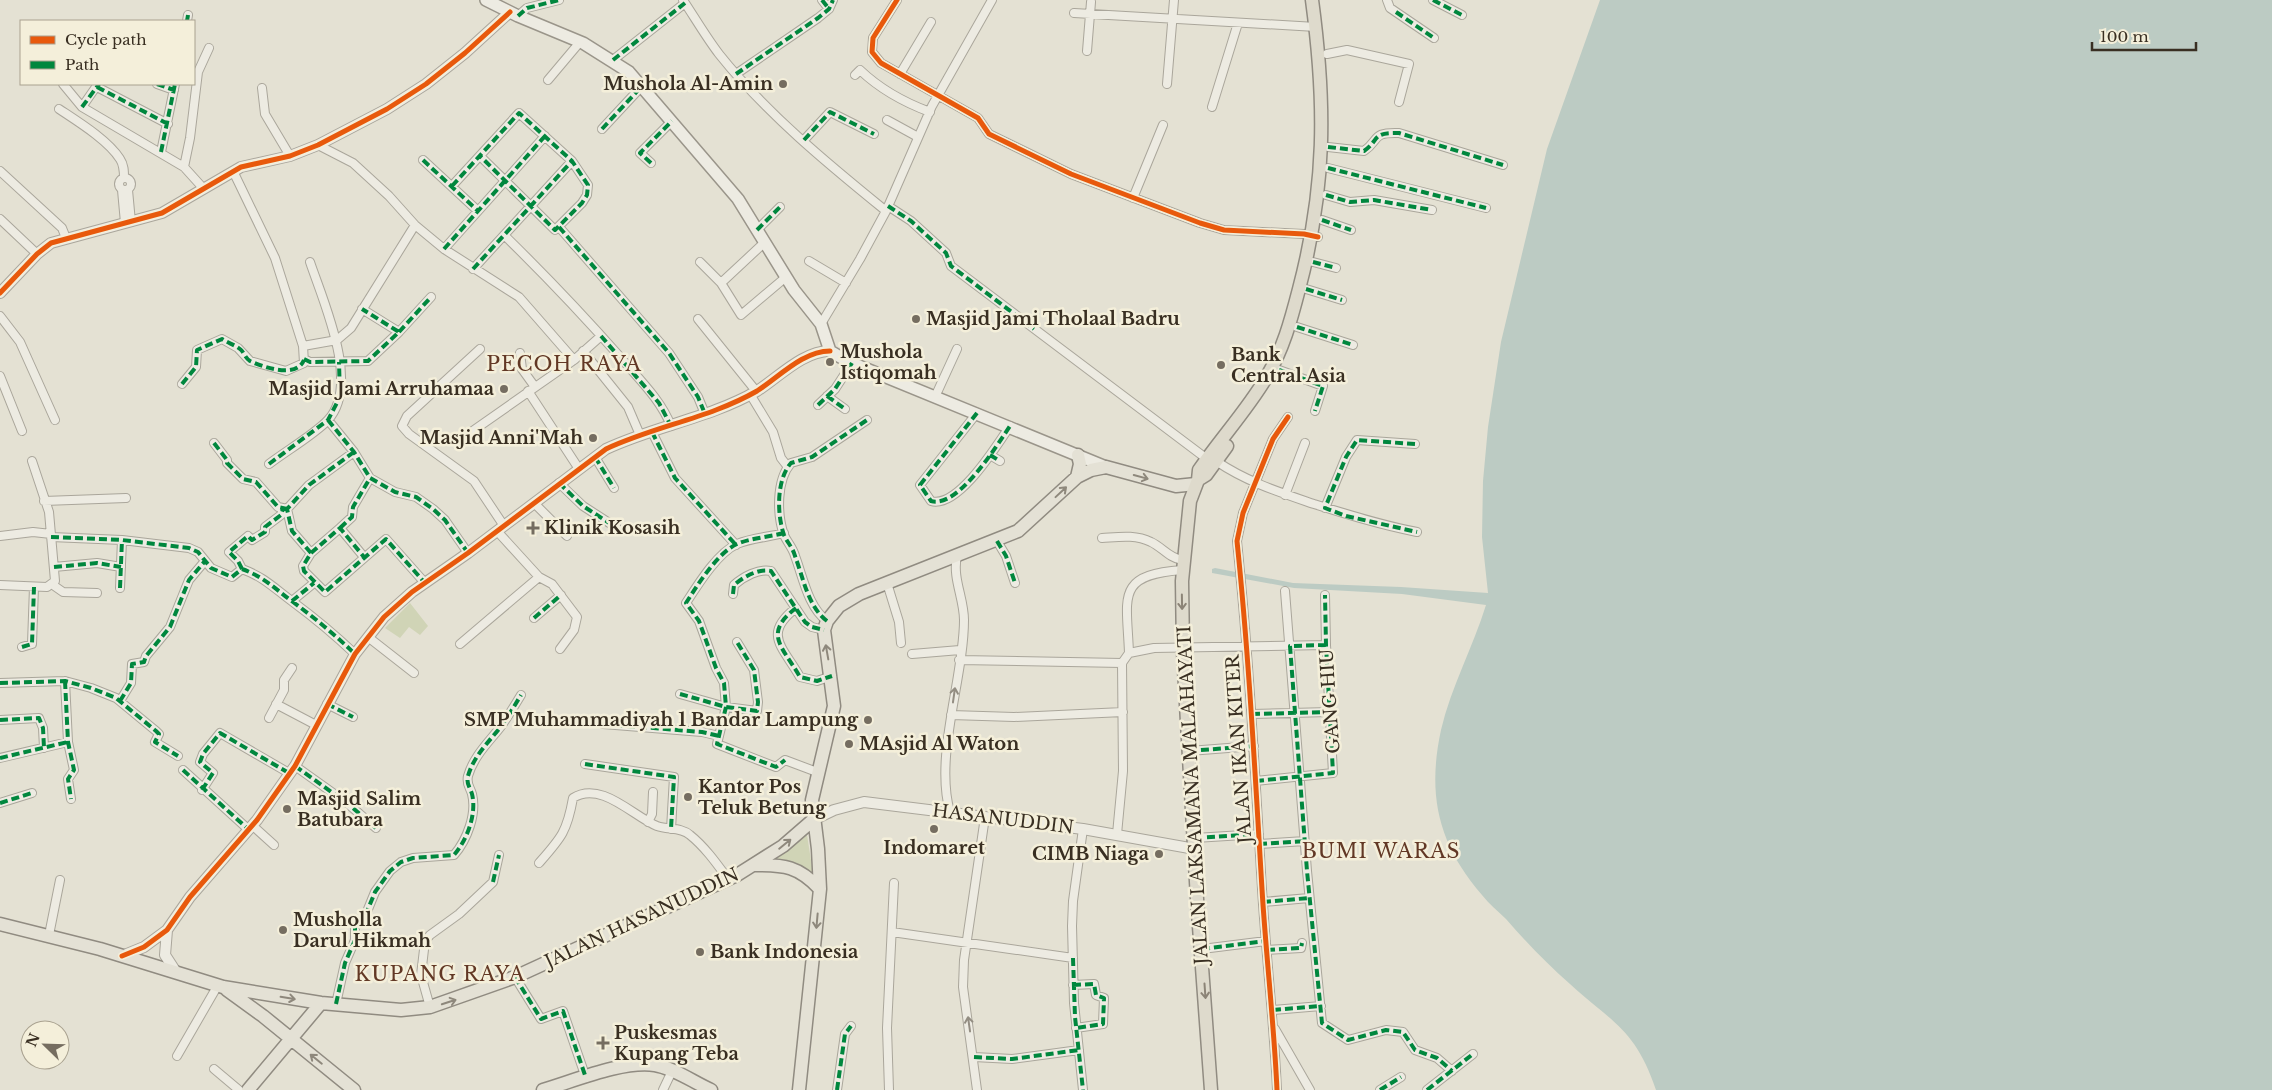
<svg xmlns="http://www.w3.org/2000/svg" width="2272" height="1090" font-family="'Libre Baskerville',serif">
	<rect width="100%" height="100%" fill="#e4e1d3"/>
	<path fill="#d0d4b6" d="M410 603 428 626 420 635 409 627 400 638 385 628Z
		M807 835 813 873 791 863 769 862Z"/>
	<path fill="#bccbc3" d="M1600 0H2272V1090H1656C1636 1030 1613 1023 1570 984 1547 964 1526 942 1506 919 1498 911 1489 904 1482 895 1438 844 1427 795 1441 730 1451 687 1473 647 1486 605L1402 594 1294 588 1212 573V569L1215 568 1293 583 1401 587 1488 593 1482 537 1483 481 1488 427 1501 342 1547 149Z"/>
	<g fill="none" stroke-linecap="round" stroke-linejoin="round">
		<g stroke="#aaa69b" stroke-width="10">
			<path id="minor" d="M683 0C695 18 706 37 719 54 766 113 828 164 886 211
				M822 0 829 9
				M897 0 873 38 872 52 881 63 978 118 989 134 1071 174 1200 223 1224 230 1304 234 1318 237
				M1387 0 1390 8 1434 38
				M1433 0 1462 15
				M1074 13 1316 27
				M518 16 527 8 559 0
				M187 21 188 15
				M1087 51 1091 2
				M1327 54 1347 50 1409 64 1399 102
				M613 60 685 3
				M736 74 818 18 829 9 833 0
				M900 74 931 22
				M855 75 860 70C881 90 903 102 930 112
				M548 80 580 42
				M63 84 82 107 184 167 203 188
				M157 84 174 90
				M1167 84 1174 0
				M97 87 168 124
				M262 88 265 114 290 156
				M82 107 98 84
				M1212 107 1238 23
				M59 109C77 121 108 140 120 159 124 165 124 171 124 178
				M887 120 918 137
				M602 129 642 86
				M804 140 830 112 874 134
				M318 145 353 163 389 196 415 225 444 249 519 297 574 360 601 336
				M1328 147 1364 151C1380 140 1371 132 1399 133L1503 165
				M161 152 175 84
				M423 160 478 211
				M651 163 640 153 672 121
				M184 167 190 138 198 72 209 48
				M1328 168 1486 208
				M0 171 62 228 66 238
				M119 184a6 6 0 1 1 12 0a6 6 0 1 1-12 0Z
				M452 186 519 113 572 161 588 185 587 195 582 203 555 230 480 156
				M122 190 125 223
				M128 190 131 222
				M1326 195 1350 202 1374 200 1432 210
				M1133 198 1163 125
				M888 206 911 221 946 253 951 266 1207 459
				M0 219 37 254
				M1322 220 1351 230
				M559 227 669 353 698 397 705 414
				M757 230 780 207
				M504 235C545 275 583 315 621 358 639 379 661 400 671 426
				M444 249 545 136
				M809 261 846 283
				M700 262 721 283 741 315 786 277
				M1313 262 1336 268
				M473 269 572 161
				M721 283 765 242
				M1306 289 1342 300
				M0 316 20 342 55 420
				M698 319 756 391
				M821 324 860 259 886 211 932 106 992 0
				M1297 327 1353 345
				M399 332 431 297
				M303 346 337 340 351 328 415 225
				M480 349 407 416 402 426 409 434 474 481 504 526
				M583 351 628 407 640 435
				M520 353 522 369 535 387
				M304 359 310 362 368 361 399 332 362 309
				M1279 370 1323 386 1315 411
				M0 376 22 431
				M182 384 196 367 197 350 222 339 238 348 250 361 286 371 304 363 303 346 275 258 233 171
				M528 391 579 469
				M750 394 773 432 781 458 788 467
				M827 396 845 409
				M935 397 957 349
				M818 405 835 389 852 363
				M977 413 920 485 931 501C958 509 997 445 1010 426
				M328 420 354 452 370 478 395 492 416 497 433 509 445 520 468 553
				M652 432 675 478 736 545
				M464 437 574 360
				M214 443 227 460V463L243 479 256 482 278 507 287 509
				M354 452 309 485 287 509 292 531 311 553 303 566 304 571 325 592 386 539 425 583
				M990 455 1000 461
				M595 457 614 488
				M1216 461C1247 482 1279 492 1314 504 1349 515 1381 525 1417 532
				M269 464C286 451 315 434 328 420 361 384 323 301 310 262
				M559 483 583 506 617 528
				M1285 495 1305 443
				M44 501 126 498
				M534 503 567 536
				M1325 508 1346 457 1357 440 1415 444
				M340 528 352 517 353 507 370 478
				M497 531 539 577 552 584 577 617 574 630 560 649
				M784 533C769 537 751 538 737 544 717 553 697 586 686 603L699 621 716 668 724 683 726 707 717 744 776 767 785 760 817 772
				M0 536 33 532 51 534
				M51 537 122 540 189 548 198 552 211 568 232 577 242 569C264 577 274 588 293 602 316 619 334 634 355 654
				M1102 538C1118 537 1135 534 1151 542 1162 547 1169 558 1182 560
				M997 541 1006 556 1015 583
				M311 553 340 528 364 557
				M54 567 97 563 121 567
				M242 569 238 561 229 552 248 536 252 540 265 532V527L281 515 283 509
				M887 583 899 622 901 643
				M0 585 47 587 55 581 49 512 32 461
				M53 585 63 592 97 593
				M120 588 122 540
				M1285 591 1307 871 1322 1023 1348 1040 1386 1030 1403 1032 1415 1050 1437 1058 1452 1071
				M733 594 734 585C743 577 759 568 771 571L805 622 812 627 824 630
				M292 601 314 583
				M796 608C762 634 783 647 800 677L817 681 832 676
				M534 618 561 595
				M827 621C808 607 803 577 795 556 793 548 787 542 784 535 777 515 776 480 791 463L812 457 867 420
				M368 637 414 673
				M460 644 539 577
				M22 647 32 644 34 587
				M1129 653C1127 597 1115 575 1182 570
				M912 654 960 650
				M959 660 1122 663
				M65 681 68 742 74 770 68 779 71 799
				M0 683 65 681 91 688 116 698 156 731 159 734 155 742 178 756
				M680 694 726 707 757 711 758 702 754 670 737 642
				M120 701 131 683 132 664 144 662 146 656 170 627 189 580 205 561
				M276 704 316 725
				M327 704 353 717
				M1252 714 1330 712
				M951 715 1014 717 1123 712
				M269 718 284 690V680L292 668
				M0 720 39 718 43 728 44 748
				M603 724 702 732 719 736
				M1189 751 1254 746
				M0 758 68 742
				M585 764 674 777 671 829
				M295 766 347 803 376 828
				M183 770 249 830
				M1256 781 1333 773 1326 645 1325 595
				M202 790 213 773 200 762 203 754 220 733 289 773
				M0 803 32 793
				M950 812C934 756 964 678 964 620 964 598 952 578 957 556
				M648 822 652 814 653 792
				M253 826 274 845
				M1117 834 1123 771 1122 663 1129 653 1154 648 1326 645
				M1195 838 1259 834
				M1259 844 1305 841
				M539 863C561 838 567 832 573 798 601 780 634 817 657 826 668 830 681 827 690 835 705 847 717 864 728 879
				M1263 902 1309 898
				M892 932 1073 958
				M49 935 60 880
				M1202 949 1266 941
				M1267 950 1301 948 1302 943
				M515 977 541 1019 563 1011 586 1078
				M1073 985 1094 984 1096 995 1104 998 1103 1024 1076 1028
				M336 1004 345 963 355 940V926L364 919 375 892 390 871 401 862 413 858 454 855C467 840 477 814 472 794 470 787 466 784 468 776 474 755 490 741 502 725 509 715 515 705 521 695
				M430 1007 421 975 425 941 430 935 459 914 493 882 499 855
				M1273 1010 1321 1006
				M1275 1029 1310 1090
				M177 1056 218 985
				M974 1057 1012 1059 1079 1050
				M214 1069 239 1090
				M663 1090 672 1071
				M837 1090 845 1034 851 1026
				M889 1090 887 1028 894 883
				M977 1090 963 987 964 960 985 817
				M1083 1090 1074 1003 1072 926 1073 901 1083 829
				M1277 1090C1274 1023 1266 956 1262 889 1255 773 1249 657 1237 541L1243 513 1273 439 1288 417
				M1380 1090 1401 1077
				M1427 1090 1473 1054"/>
		</g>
		<g stroke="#aaa69b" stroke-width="12">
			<path id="tertiary" d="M0 293 37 254 51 243 162 213 241 167 290 156 318 145 387 109 426 84 465 53 510 12
				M813 820 834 810 864 802 1083 829 1195 849
				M167 930 165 955 176 972
				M122 956 144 947 167 930 190 897 257 820 295 766 355 654 384 617 412 592 468 553 606 449C655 426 710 418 757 391 779 377 803 351 830 351"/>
		</g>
		<g stroke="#9a958a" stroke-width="14">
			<path id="secondary" d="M486 0 518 16 583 43 629 72 738 199 794 290 821 324 830 351 847 361 1106 467"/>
		</g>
		<g stroke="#908b81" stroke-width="15">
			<path id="primary" d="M1077 477 1080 464 1078 455
				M755 865C785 865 798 866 820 889
				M0 924 100 949 223 987 321 1003 401 1010 430 1007 515 977 737 875 783 846 813 820
				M227 990 263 1016 354 1090
				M248 1090 321 1003
				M543 1090C574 1081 623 1060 655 1065 674 1068 693 1082 711 1090
				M799 1090 820 889 818 849 812 800 834 706 824 630 827 621 839 606 859 594 1018 531 1077 477 1091 470 1106 467 1176 486 1196 484"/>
		</g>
		<g stroke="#908b81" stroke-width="15">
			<path id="trunk" d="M1198 480 1206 475 1227 446
				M1211 1090 1197 899 1183 651 1182 581 1190 501 1198 480 1199 470C1221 438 1247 410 1266 378 1283 350 1291 320 1299 289 1326 187 1326 104 1312 0"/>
		</g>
		<use href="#minor" stroke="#edebe2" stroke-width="8"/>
		<use href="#tertiary" stroke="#edebe2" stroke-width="10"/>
		<use href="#secondary" stroke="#edebe2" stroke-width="11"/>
		<use href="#primary" stroke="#e4e1d5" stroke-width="12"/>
		<use href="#trunk" stroke="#dedacc" stroke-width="12"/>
		<path stroke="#00873e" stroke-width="4" stroke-dasharray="8 4" stroke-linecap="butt" d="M822 0 829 9
			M1433 0 1462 15
			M1396 12 1434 38
			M518 16 527 8 559 0
			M187 21 188 15
			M613 60 685 3
			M736 74 818 18 829 9 833 0
			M157 84 174 90
			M97 87 168 124
			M82 107 99 84
			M602 129 642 86
			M804 140 830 112 874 134
			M1328 147 1364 151C1380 140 1371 132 1399 133L1503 165
			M161 152 175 84
			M423 160 478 211
			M651 163 640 153 672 121
			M1328 168 1486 208
			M452 186 519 113 572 161 588 185 587 195 582 203 555 230 480 156
			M1326 195 1350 202 1374 200 1432 210
			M888 206 911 221 946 253 951 266 1034 329
			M1322 220 1351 230
			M559 227 669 353 698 397 705 414
			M757 230 780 207
			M444 249 545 136
			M1313 262 1336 268
			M473 269 572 161
			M1306 289 1342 300
			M1297 327 1353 345
			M399 332 431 297
			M601 336 659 403 671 426
			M304 359 310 362 368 361 399 332 362 309
			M1279 370 1323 386 1315 411
			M182 384 196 367 197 350 222 339C228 343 235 345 240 349 244 352 245 358 250 361 263 367 296 379 304 360
			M827 396 845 409
			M818 405 835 389 852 363
			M977 413 920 485 931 501C958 509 997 445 1010 426
			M328 420 354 452 370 478 395 492 416 497 433 509 445 520 468 553
			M652 432 675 478 736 545
			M214 443 227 460V463L243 479 256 482 278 507 287 509
			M1415 444 1357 440 1346 457 1325 508 1346 516 1417 532
			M354 452 309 485 287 509 292 531 311 553 303 566 304 571 325 592 386 539 425 583
			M990 455 1000 461
			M595 457 614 488
			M269 464 328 420 340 397 339 362
			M559 483 583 506 617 528
			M340 528 352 517 353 507 370 478
			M784 533C769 537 751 538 737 544 717 553 697 586 686 603L699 621 716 668 724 683 726 707 717 744 776 767 785 760
			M51 537 122 540 189 548 198 552 211 568 232 577 242 569C264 577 274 588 293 602 316 619 334 634 355 654
			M997 541 1006 556 1015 583
			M311 553 340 528 364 557
			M54 567 97 563 121 567
			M242 569 238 561 229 552 248 536 252 540 265 532V527L281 515 283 509
			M120 588 122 540
			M733 594 734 585C743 577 759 568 771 571L805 622 812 627 824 630
			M292 601 314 583
			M796 608C762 634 783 647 800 677L817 681 832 676
			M534 618 561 595
			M827 621C808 607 803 577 795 556 793 548 787 542 784 535 777 515 776 480 791 463L812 457 867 420
			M1326 645 1290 646 1307 871 1322 1023 1348 1040 1386 1030 1403 1032 1415 1050 1437 1058 1452 1071
			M22 647 32 644 34 587
			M65 681 68 742 74 770 68 779 71 799
			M0 683 65 681 91 688 116 698 156 731 159 734 155 742 178 756
			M680 694 726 707 757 711 758 702 754 670 737 642
			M120 701 131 683 132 664 144 662 146 656 170 627 189 580 205 561
			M327 704 353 717
			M1252 714 1330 712
			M0 720 39 718 43 728 44 748
			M603 724 702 732 719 736
			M1189 751 1254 746
			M0 758 68 742
			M585 764 674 777 671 829
			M295 766 347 803 376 828
			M183 770 249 830
			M1256 781 1333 773 1326 645 1325 595
			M202 790 213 773 200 762 203 754 220 733 289 773
			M0 803 32 793
			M1195 838 1259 834
			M1259 844 1305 841
			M493 882 499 855
			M1263 902 1309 898
			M1202 949 1266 941
			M1267 950 1301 948 1302 943
			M1073 958 1075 1017 1083 1090
			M515 977 541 1019 563 1011 586 1078
			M1073 985 1094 984 1096 995 1104 998 1103 1024 1076 1028
			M336 1004 345 963 355 940V926L364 919 375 892 390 871 401 862 413 858 454 855C467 840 477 814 472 794 470 787 466 784 468 776 474 755 490 741 502 725 509 715 515 705 521 695
			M1273 1010 1321 1006
			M974 1057 1012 1059 1079 1050
			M837 1090 845 1034 851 1026
			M1380 1090 1401 1077
			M1427 1090 1473 1054"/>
		<g stroke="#f4efda" stroke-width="8">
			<path id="cycleway" d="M897 0 873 38 872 52 881 63 978 118 989 134 1071 174 1200 223 1224 230 1304 234 1318 237
				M0 293 37 254 51 243 162 213 241 167 290 156 318 145 387 109 426 84 465 53 510 12
				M122 956 144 947 167 930 190 897 257 820 295 766 355 654 384 617 412 592 468 553 606 449C655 426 710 418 757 391 779 377 803 351 830 351
				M1277 1090C1274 1023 1266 956 1262 889 1255 773 1249 657 1237 541L1243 513 1273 439 1288 417"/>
		</g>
		<use href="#cycleway" stroke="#e8590c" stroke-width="5"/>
	</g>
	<defs><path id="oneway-shaft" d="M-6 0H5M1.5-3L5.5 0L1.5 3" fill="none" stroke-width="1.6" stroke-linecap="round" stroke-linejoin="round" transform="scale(1.25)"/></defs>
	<g stroke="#8e887c">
		<use href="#oneway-shaft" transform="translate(1141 477) rotate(15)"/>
		<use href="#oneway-shaft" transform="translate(1061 492) rotate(-43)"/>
		<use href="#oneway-shaft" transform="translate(827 652) rotate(-100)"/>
		<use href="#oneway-shaft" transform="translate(785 844) rotate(-39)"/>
		<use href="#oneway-shaft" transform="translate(817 921) rotate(95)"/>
		<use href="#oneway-shaft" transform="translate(288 998) rotate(9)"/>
		<use href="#oneway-shaft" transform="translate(449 1002) rotate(-18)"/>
		<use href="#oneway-shaft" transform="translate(316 1059) rotate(-141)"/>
	</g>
	<g stroke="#8c8477">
		<use href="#oneway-shaft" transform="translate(1182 602) rotate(89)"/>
		<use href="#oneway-shaft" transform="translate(1205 991) rotate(86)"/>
	</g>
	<g stroke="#938d82">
		<use href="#oneway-shaft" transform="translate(954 695) rotate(-82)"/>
		<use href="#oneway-shaft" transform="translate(969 1024) rotate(-98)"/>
	</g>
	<g fill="#756d60" stroke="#f4efda" stroke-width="2">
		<circle cx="783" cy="84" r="5"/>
		<circle cx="916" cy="319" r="5"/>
		<circle cx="830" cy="362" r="5"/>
		<circle cx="1221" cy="365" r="5"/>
		<circle cx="504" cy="389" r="5"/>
		<circle cx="593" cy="438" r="5"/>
		<path d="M530.5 520.5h5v5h5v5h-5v5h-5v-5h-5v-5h5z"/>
		<circle cx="868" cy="720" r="5"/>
		<circle cx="849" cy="744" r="5"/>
		<circle cx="688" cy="797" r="5"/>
		<circle cx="287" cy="809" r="5"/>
		<circle cx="934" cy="829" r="5"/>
		<circle cx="1159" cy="854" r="5"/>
		<circle cx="283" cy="930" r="5"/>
		<circle cx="700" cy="952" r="5"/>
		<path d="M600.5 1035.5h5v5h5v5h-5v5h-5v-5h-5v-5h5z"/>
	</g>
	<g text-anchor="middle" stroke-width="5" stroke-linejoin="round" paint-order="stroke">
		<g font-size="18" font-weight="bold" fill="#392f22" stroke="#f4efda" text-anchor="start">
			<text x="773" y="90" text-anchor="end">Mushola Al-Amin</text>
			<text x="926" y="325">Masjid Jami Tholaal Badru</text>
			<text x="840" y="358">Mushola<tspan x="840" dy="21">Istiqomah</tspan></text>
			<text x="1231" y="361">Bank<tspan x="1231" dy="21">Central Asia</tspan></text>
			<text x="494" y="395" text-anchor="end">Masjid Jami Arruhamaa</text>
			<text x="583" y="444" text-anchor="end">Masjid Anni'Mah</text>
			<text x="544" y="534">Klinik Kosasih</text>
			<text x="858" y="726" text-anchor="end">SMP Muhammadiyah 1 Bandar Lampung</text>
			<text x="859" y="750">MAsjid Al Waton</text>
			<text x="698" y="793">Kantor Pos<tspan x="698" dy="21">Teluk Betung</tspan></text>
			<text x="297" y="805">Masjid Salim<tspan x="297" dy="21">Batubara</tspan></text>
			<text x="934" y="854" text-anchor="middle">Indomaret</text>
			<text x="1149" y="860" text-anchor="end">CIMB Niaga</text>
			<text x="293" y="926">Musholla<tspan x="293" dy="21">Darul Hikmah</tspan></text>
			<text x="710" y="958">Bank Indonesia</text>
			<text x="614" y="1039">Puskesmas<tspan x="614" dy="21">Kupang Teba</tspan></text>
		</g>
		<g font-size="18" fill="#392f22" stroke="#f4efda">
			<text transform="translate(1330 701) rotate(-94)" y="6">GANG HIU</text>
			<text transform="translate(1239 749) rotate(-94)" y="6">JALAN IKAN KITER</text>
			<text transform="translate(1193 795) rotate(-93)" y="6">JALAN LAKSAMANA MALAHAYATI</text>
			<text transform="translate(1003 819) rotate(7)" y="6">HASANUDDIN</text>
			<text transform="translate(642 918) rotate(-25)" y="6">JALAN HASANUDDIN</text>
		</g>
		<g font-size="20" letter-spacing="1" fill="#623825" stroke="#f4efda">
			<text x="564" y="371">PECOH RAYA</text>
			<text x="1381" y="858">BUMI WARAS</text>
			<text x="440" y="981">KUPANG RAYA</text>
		</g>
	</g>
	<rect x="20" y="20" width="175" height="65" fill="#f4efda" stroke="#a9a290"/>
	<rect x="30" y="36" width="25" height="8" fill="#e8590c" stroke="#a9a290"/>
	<text x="65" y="45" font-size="15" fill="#392f22">Cycle path</text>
	<rect x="30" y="61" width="25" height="8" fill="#00873e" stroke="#a9a290"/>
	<text x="65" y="70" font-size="15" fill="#392f22">Path</text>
	<g transform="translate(45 1045) rotate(293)"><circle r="24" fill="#f4efda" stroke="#a9a290"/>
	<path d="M0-4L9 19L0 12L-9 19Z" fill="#756d60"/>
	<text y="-8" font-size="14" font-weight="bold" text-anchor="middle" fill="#392f22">N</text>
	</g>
	<path d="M2092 42v8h104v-8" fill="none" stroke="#392f22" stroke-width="2.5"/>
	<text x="2100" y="42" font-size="15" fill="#392f22" stroke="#f4efda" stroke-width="4" paint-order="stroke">100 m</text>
</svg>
